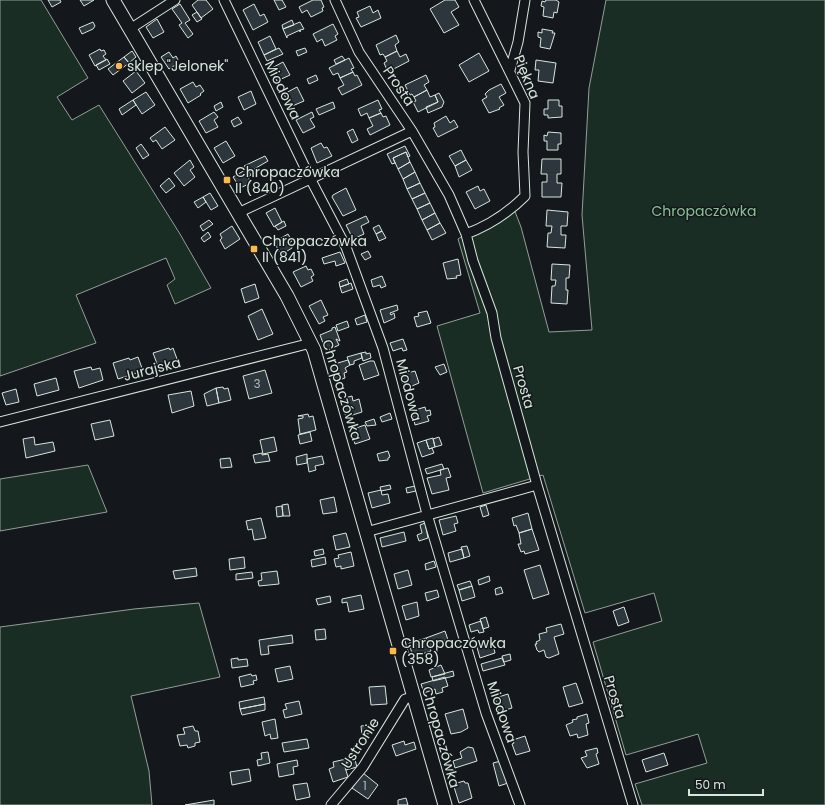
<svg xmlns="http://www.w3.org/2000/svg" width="825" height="805" font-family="Poppins,sans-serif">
	<rect width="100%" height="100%" fill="#14181c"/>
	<path fill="#1a2d24" stroke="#939e99" d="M0 0H41L88 78 57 97 72 120 99 105 180 234 211 288 175 304 167 285 175 279 166 258 76 295 96 343 0 376Z
		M606 0H825V805H642L635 784 707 763 698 734 626 755 593 642 662 621 654 593 585 613 543 475 483 493 437 326 480 313 458 239 512 204 521 227 549 332 592 330 582 215 589 88Z
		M88 465 107 512 0 531V479Z
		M199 603 220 677 131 696 149 771 152 805H0V627L134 609Z"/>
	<path fill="#2c363c" stroke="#d8e6dc" d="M48 0H60L61 2 52 7Z
		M80 0H94L84 6Z
		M198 0H206L213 9 201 18 192 5Z
		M274 0H282L286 7 279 10Z
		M313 0H321L324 7 322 8 323 11 311 17 307 10 302 13 299 7Z
		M445 0H455L459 7 451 12 459 25 444 33 430 9Z
		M546 0H556L559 2 557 13 554 12 553 18 543 16 544 7 541 6 542 1 545 2Z
		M180 4 190 20 185 23 193 34 188 38 179 25 182 23 172 9Z
		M254 4 260 16 264 14 268 22 253 30 243 10Z
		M370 6 373 13 378 10 381 18 361 27 356 18 359 17 357 12Z
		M197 12 202 19 197 22 192 15Z
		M157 19 164 32 153 38 146 27Z
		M292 20 294 25 283 29 282 25Z
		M93 22 95 26 93 29 82 34 79 28Z
		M300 22 304 29 300 30V32V30L287 36V38L283 29Z
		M333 24 338 34 335 36 337 40 325 46 322 39 317 42 313 34Z
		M542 29 553 31 552 33H555L550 49 540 47 541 38 538 37V32L542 33Z
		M396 35 399 42 395 45 397 51 385 57 383 54 380 55 376 45Z
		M270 36 276 49 264 55 258 42Z
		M279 48 283 54 267 61 264 55Z
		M305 48 307 52 298 56 296 51Z
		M100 49 101 51 104 50 106 54 103 56 106 60 95 66 89 55Z
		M132 51 136 57 129 63 124 57Z
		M397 51 400 57 406 54 409 61 388 72 384 63 387 61 385 57Z
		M169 52 173 58 176 56 178 60 175 62 177 64 169 69 161 57Z
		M479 53 489 71 469 82 459 65Z
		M342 56 345 60 336 64 334 60Z
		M124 57 129 63 113 75 108 69Z
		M349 58 354 68 351 69 353 72 340 78 338 73 333 75 329 68Z
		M107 59 110 64 99 70 96 65Z
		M536 60 556 63 553 83 538 81 539 70H535Z
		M283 62 290 75 277 81 270 69Z
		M136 71 145 83 132 93 123 81Z
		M353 72 355 76 357 75 362 85 342 95 338 88 344 85 340 78Z
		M316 75 318 80 309 84 307 79Z
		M426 75 429 82 424 85 427 90 414 97 412 94 410 95 405 85Z
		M193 82 196 87 200 85 204 91 200 94 201 95 188 103 180 89Z
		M501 84 506 93 499 97 504 105 499 108 500 109 489 113 482 100 487 97 485 94 489 90Z
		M297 87 304 101 290 107 284 94Z
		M427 90 430 97 435 95 438 102 418 112 413 102 416 101 414 97Z
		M251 91 256 104 244 110 238 97Z
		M146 92 155 105 142 114 133 100Z
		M439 93 444 102 442 107 428 113 426 107 438 102 435 95Z
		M133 100 136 105 122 115 119 109Z
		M378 100 382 109 379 110 381 113 369 118 367 113 361 116 358 109Z
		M548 100H559V106H562V117L548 118V115H544V109H548Z
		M221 102 223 107 216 111 214 106Z
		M333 102 335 108 319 115 316 109Z
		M214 112 218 117 214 120 218 127 206 133 199 121Z
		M312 112 314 117 310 119 315 127 303 133 296 120Z
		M381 113 383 117 386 116 390 125 370 135 367 129 373 126 369 118Z
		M446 116 450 123 454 120 458 127 438 137 433 128 435 127 434 123Z
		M238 117 242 123 234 127 231 121Z
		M165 127 175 140 162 149 156 140 153 142 150 138Z
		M353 129 358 140 352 143 347 132Z
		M548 132 561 133V144H558V150H547V141H544V135L547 136Z
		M226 141 235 156 223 163 214 148Z
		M321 143 324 148 327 147 332 156 317 163 311 148Z
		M141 144 149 155 143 159 136 148Z
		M405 146 410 156 408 157 406 152 393 158 395 163 392 164 387 154Z
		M461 150 466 160 455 166 449 156Z
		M406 152 410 162 398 169 393 158Z
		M265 156 268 161 249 172 247 169 246 170 244 166Z
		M542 159H561V174H557V183H562L561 197H542V182H547V174H541Z
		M190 160 194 167 190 170 195 177 184 186 174 173Z
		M466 160 472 170 459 177 455 166Z
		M410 162 415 172 403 179 398 169Z
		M247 169 251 175 248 177 251 183 240 188 233 177Z
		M415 172 420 183 407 189 403 179Z
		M169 178 175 186 166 193 160 186Z
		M420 183 425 193 412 199 407 189Z
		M478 186 480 191 484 189 490 201 475 209 466 192Z
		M346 188 356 210 343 216 332 197 333 195Z
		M210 193 218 206 211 210 203 197Z
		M425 193 430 203 417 209 412 199Z
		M203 197 206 202 198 208 194 202Z
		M430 203 435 213 422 220 417 209Z
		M275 208 282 222 274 227 266 213Z
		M547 210 568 212 567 226H561V235H566L565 248 547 247 548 233H551L552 226H546Z
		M435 213 440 223 427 230 422 220Z
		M366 216 369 222 361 226 364 234 353 239 346 225Z
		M209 220 213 224 203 231 200 226Z
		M284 221 286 226 278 230 275 226Z
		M440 223 446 233 432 240 427 230Z
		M379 225 382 231 376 234 373 228Z
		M232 226 240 239 225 249 220 240 222 238 220 234Z
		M382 231 386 238 379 241 376 234Z
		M208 232 211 237 204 242 201 238Z
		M288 234 292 241 290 242 292 248 281 255 274 242Z
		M368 251 371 257 365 260 361 254Z
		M340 252 345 263 336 266 335 261 324 264 322 258Z
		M458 259 461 275 456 276 457 278 447 279 443 263Z
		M552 264 570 265 569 278H566V290H568L567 304 551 303 552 286H555L556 280H551Z
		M306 266 308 270 311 269 314 275 311 277 313 281 301 287 293 272Z
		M382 276 386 286 381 288 380 285 373 287 371 280Z
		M347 279 349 284 340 287 339 282Z
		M351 283 353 289 342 293 340 287Z
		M255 284 259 298 245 303 241 289Z
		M321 300 328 315 323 317 325 321 319 324 309 306Z
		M397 305 398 310 390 313 391 315 394 313 395 318 384 323 380 310Z
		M262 309 273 334 258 340 248 316Z
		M427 311 431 323 417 327 414 317 419 316 418 313Z
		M365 315 367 322 357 325 355 319Z
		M347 321 349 327 338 331 336 325Z
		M335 327 340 341 336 339 339 345 326 351 320 335 332 330V328Z
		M403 339 407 350 403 351 402 348 393 351 390 343Z
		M169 348 170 350 173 348 177 359 172 361 173 364 159 369 153 353Z
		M366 352V354L370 353 371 358 363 361 361 353Z
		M361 353 362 358 354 361V364L350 365 347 357Z
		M138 357 143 371 118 379 113 363 129 358 130 360Z
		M348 360 350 365 345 368 347 372 344 373 345 378 336 381 331 365Z
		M370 361H374L379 375 364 380 359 365Z
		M444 364 447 372 440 375 435 367Z
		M91 367 92 370 100 368 103 380 79 388 74 371Z
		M265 370 272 393 249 399 243 376Z
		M415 371 419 383 412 386 408 382 403 384 400 375Z
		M56 378 59 390 37 396 34 384Z
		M223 387 224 389 228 388 231 400 219 403 216 388Z
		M216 388 219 403 207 406 204 394Z
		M16 389 19 402 6 405 2 393Z
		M191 391 194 406 172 413 168 395Z
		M352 396 353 401 359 399 362 412 346 417 341 399Z
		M425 407 426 411 430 410 431 415 427 416 429 421 415 425 412 411Z
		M390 413 392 419 382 422 380 417Z
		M308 414 309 417 313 416 316 430 300 434 298 419 303 418V416H298Z
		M374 419 376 425 367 426 365 422Z
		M110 420 114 436 95 440 91 424Z
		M365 425 370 439 355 444 350 430Z
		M310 432 312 441 300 444 298 435Z
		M34 437 35 445 53 442 55 451 26 458 23 439Z
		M274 437 277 451 263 454 260 440Z
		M439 437 442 445 435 447 433 439Z
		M433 438 435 447 429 449 426 440Z
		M426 440 429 449 432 448 434 453 422 457 417 443Z
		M388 451 390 457 388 458V460L379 461 377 454Z
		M262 453V455L268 454 270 461 255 463 253 455Z
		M307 454V463L297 465 296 457Z
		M322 456 324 464 315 466 316 470 309 472 307 459Z
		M230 458 232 467 221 468 220 459Z
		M442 464 444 469 427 474 425 469Z
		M448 468 451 477 446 478 449 490 432 494 427 478 441 475 440 470Z
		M390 485 391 489 381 491 380 487Z
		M415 486 416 491 407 493 406 488Z
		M381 490 382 495 388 494 390 503 372 508 368 493Z
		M334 497 337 512 323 514 320 500Z
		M288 504 290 516H283L282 505Z
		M486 505 489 515 483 517 480 507Z
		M282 506 283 516 277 517 276 507Z
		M528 513 532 529 519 533 516 525 514 526 512 518Z
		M456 516 458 523 454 524 456 531 443 535 439 520Z
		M261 518 266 538 254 540 252 529 248 530 246 521Z
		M425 523 428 538 419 541 417 535 422 533 420 525Z
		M532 529 539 550 525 554 524 551 521 552 518 544H521L519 533Z
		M404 532 406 541 382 547 380 538Z
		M346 533 350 547 336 550 333 536Z
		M467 546 470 556 464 558 461 547Z
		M323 549 324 554 315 556 314 551Z
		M462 549 464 558 450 562 448 553Z
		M351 552 354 566 341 569V566L336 567 334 559 339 558 338 555Z
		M244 557 245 568 230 570 229 559Z
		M325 557 326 564 312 567 311 560Z
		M434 561 436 567 426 570 425 564Z
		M540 565 549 594 533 599 524 570Z
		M196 568 197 576 175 579 173 571Z
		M408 570 412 585 398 589 394 574Z
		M277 571 279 584 259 586 258 581 262 580 261 573Z
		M252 572 253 578 236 580V574Z
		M489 576 490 581 479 585 478 580Z
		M470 581 472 586 459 590 457 585Z
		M472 586 475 597 462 601 459 590Z
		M501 587 503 593 496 595 495 589Z
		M437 590 439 597 427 601 425 593Z
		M361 595 364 609 349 612 347 602 342 603V599Z
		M330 596 331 602 318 605 316 599Z
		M417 602 419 616 406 620 402 606Z
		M624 607 629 622 618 626 613 611Z
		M486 617 489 627 483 629 480 619Z
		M481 621 484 632 479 633 478 630 471 632 469 625Z
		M561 624 564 634 554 637 559 654 549 658 546 657 544 650 539 652 537 650 535 644H537L536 642 540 640 539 634 547 632 546 628Z
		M325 629 326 639 316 640 315 630Z
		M445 631 448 640 429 646 426 638Z
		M292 635 293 643 268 646 269 654 261 655 259 640Z
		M426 638 431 651 413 657 409 643Z
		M492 640 495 653 480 658 476 644Z
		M510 654 511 660 504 662 502 656Z
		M238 658V660L247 659 248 666 232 668 231 659Z
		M502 658 505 665 483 671 481 664Z
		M441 665 445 674 431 677 429 670Z
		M290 666 293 679 278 682 275 669Z
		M453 671 454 676 433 681 432 677Z
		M251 674 252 676 256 675 257 680 253 681 254 684 241 687 239 677Z
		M445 677 448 686 442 688 443 692 436 694 435 689 424 693 421 684Z
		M576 683 583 703 569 707 563 687Z
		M385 686 387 704 371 705 369 687Z
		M508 694 512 708 499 712 495 698Z
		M264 697 265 704 240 709 239 702Z
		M299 701 302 714 285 718 283 710 287 709 285 704Z
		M265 704V710L242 715 240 709Z
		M463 709 468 728 461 732 451 734 445 714Z
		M587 714 589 723 586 724 588 735 578 738 577 734 570 736 566 725 573 722 572 720 577 719V717Z
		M275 719 278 738 271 739 270 734 265 736 262 722Z
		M371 725 372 733 362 735 361 726Z
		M193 726 195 731H198L200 742 195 743V746L188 748 187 745 180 746 177 735 185 734 183 728Z
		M525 736 530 751 516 755 512 744 514 743 513 740Z
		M307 739 309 748 284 752 282 743Z
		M404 741 405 745 414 742 416 749 396 756 392 745Z
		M468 747 473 748 477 761 455 768 453 761 462 758 460 752Z
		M597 748 598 753 596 754 599 764 587 768 581 758 587 756 585 751Z
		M268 752 270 763 258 766 257 760 262 759 261 753Z
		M664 753 668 765 646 772 642 760Z
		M346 759 347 763 344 764 348 777 333 782 329 769 334 767 333 762Z
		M297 760 298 766 293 767 294 774 279 777 277 764Z
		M355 760 357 767 346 770 344 764Z
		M501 761 508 783 499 786 493 763Z
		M249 769 251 781 232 785 230 772Z
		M363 773 378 785 368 799 352 788Z
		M464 781 465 783H468L472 798 459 803 454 787 458 786 457 783Z
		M307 783 310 797 296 800 293 785Z
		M406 798 408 805H398V800Z
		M214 800V805H185Z"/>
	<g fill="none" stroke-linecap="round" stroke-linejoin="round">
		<g stroke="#d8e6dc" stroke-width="11">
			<path id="street" d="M224 0 311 180 346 247 383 348 427 514 486 713 520 805
				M335 0 359 52 412 131 449 195 466 234 473 261 492 313 496 338 537 485 633 805
				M130 29 175 0
				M510 70 518 42 525 0
				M238 213 412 131
				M466 234C488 226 508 213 525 196L523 152 525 103 474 0
				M0 422 311 343
				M366 532 537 485
				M331 805 363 767 405 699 413 697"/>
		</g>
		<g stroke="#d8e6dc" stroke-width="15">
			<path id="secondary" d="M113 0 287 296 314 350 445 805"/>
		</g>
		<use href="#street" stroke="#14181c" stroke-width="9"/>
		<use href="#secondary" stroke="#14181c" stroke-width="13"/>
	</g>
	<g fill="#ffb74d" stroke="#14181c" stroke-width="1.5">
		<circle cx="119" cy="66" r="4"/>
		<rect x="223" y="176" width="8" height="8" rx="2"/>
		<rect x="250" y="245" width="8" height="8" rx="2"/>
		<rect x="389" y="647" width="8" height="8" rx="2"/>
	</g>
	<g text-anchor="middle" stroke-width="3" stroke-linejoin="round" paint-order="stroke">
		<g font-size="12" fill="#adbab4">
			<text x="257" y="388">3</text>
			<text x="365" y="790">1</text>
		</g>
		<g font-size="14" fill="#d8e6dc" stroke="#14181c" text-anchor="start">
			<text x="127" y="71">sklep "Jelonek"</text>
			<text x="235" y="177">Chropaczówka<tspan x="235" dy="16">II (840)</tspan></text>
			<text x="262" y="246">Chropaczówka<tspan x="262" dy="16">II (841)</tspan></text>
			<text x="401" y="648">Chropaczówka<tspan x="401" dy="16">(358)</tspan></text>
		</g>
		<g font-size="14" fill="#d8e6dc" stroke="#14181c">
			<text transform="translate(527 77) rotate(68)" y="5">Piękna</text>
			<text transform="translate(399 86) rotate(56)" y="5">Prosta</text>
			<text transform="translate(283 90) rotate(64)" y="5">Miodowa</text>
			<text transform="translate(152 369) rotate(-14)" y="5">Jurajska</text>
			<text transform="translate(524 387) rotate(74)" y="5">Prosta</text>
			<text transform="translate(342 390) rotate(73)" y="5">Chropaczówka</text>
			<text transform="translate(409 390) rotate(75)" y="5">Miodowa</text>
			<text transform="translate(615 697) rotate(73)" y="5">Prosta</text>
			<text transform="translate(502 712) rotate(71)" y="5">Miodowa</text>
			<text transform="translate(441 737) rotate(74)" y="5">Chropaczówka</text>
			<text transform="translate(360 743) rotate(-57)" y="5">Ustronie</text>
		</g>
		<g font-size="14" fill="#8ac095" stroke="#14181c">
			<text x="704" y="216">Chropaczówka</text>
		</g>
	</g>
	<path d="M689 789v6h74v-6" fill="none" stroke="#d8e6dc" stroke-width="2"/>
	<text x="695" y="789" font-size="12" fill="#d8e6dc" stroke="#14181c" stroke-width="3" paint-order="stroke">50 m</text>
</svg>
